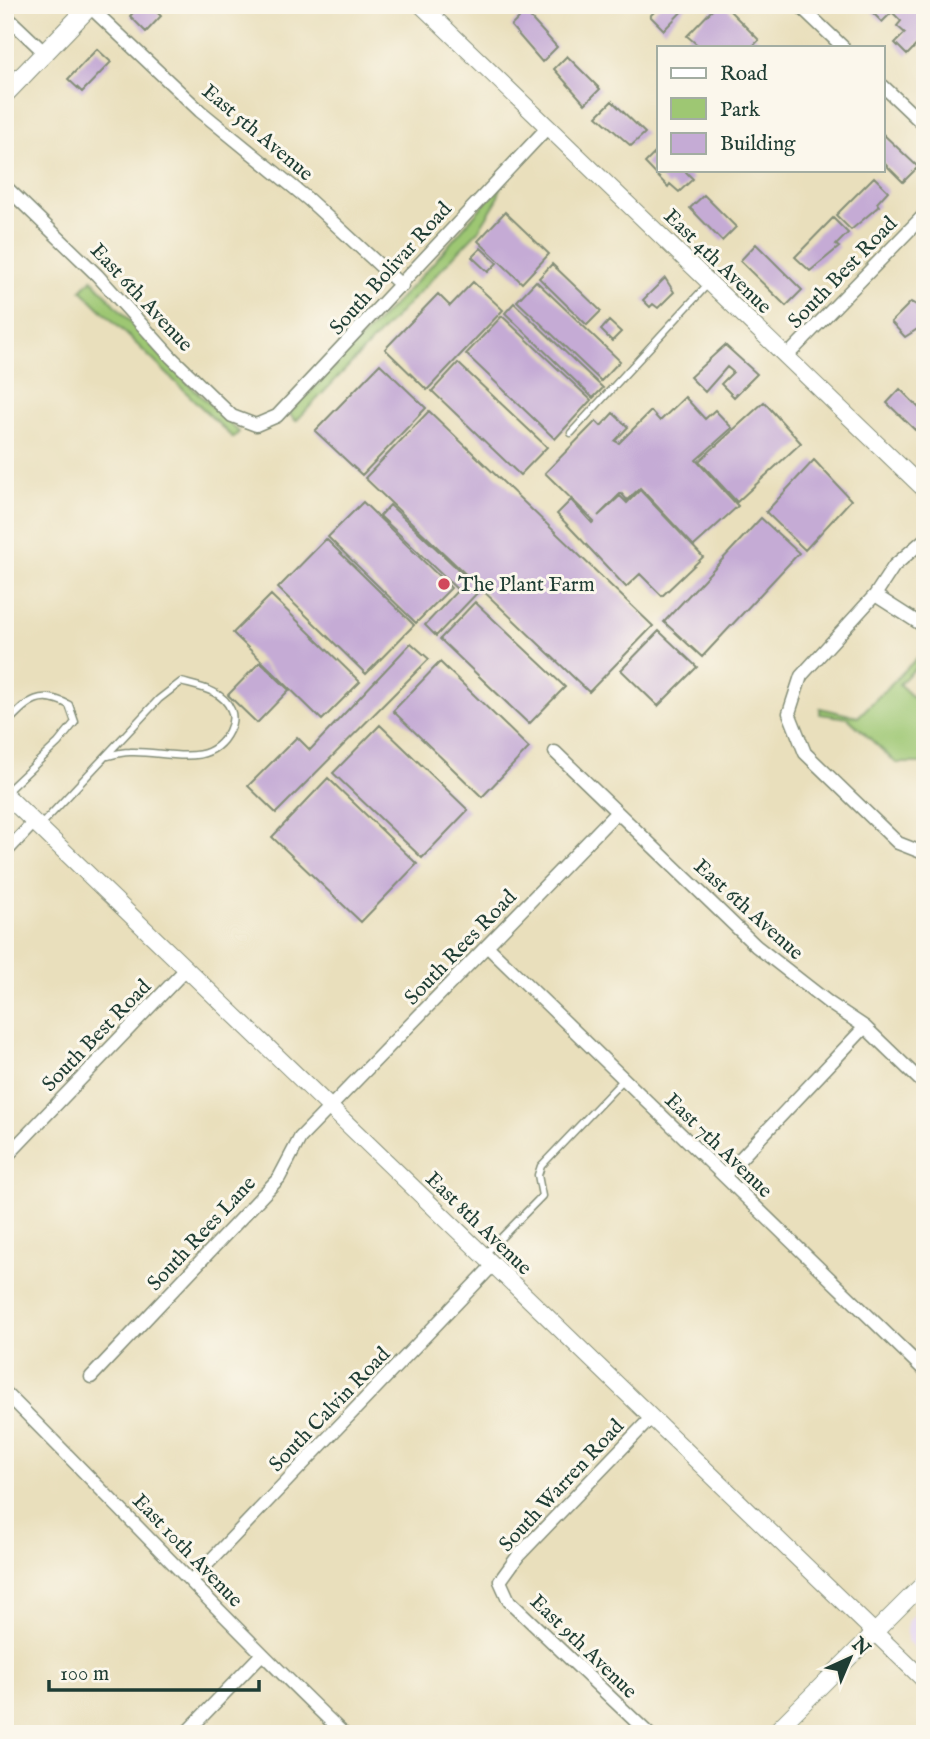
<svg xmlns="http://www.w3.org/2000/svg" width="930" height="1739" font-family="'IM FELL English',serif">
	<rect width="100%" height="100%" fill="#fbf7ec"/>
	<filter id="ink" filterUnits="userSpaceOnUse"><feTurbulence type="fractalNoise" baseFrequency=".0143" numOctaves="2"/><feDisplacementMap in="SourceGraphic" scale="14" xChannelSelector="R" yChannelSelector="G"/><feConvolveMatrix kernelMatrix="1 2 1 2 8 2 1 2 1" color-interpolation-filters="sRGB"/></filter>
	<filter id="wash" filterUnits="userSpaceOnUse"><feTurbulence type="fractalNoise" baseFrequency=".00686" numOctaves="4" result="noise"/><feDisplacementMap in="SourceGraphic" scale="28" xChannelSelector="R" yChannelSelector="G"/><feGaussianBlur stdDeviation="1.57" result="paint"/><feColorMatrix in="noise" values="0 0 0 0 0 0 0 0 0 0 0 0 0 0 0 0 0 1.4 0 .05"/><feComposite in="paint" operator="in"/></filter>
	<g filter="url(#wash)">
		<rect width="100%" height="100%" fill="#e9dfbc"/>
		<path fill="#e3d3f2" d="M925 1604V1658L907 1641V1622Z"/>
		<path fill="#9ec773" stroke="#5e8254" stroke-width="2" d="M502 183 497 200 478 231 296 421 289 414 429 268Z
			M92 279 175 371 239 432 233 438 81 290Z
			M925 650V659L899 684 925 709V763H896L848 718 820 714V708L858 717Z"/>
		<g id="blocks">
			<path fill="#c5abd5" d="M140 5H149L161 16 146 32 130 16Z
				M661 5H688L664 30 650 16Z
				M717 5H724L759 40 752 47H700L687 36Z
				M879 5 925 8V36L907 55 895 43 905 33 897 26 901 21 892 12 882 22 872 12Z
				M525 12 557 47 542 62 511 26Z
				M97 49 111 62 82 92 68 79Z
				M567 56 600 89 585 104 554 69Z
				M612 101 645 133 631 146 597 116Z
				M883 134 918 167 903 182 883 162Z
				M659 149V170H684L693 179 679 192 670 184 668 187 645 163Z
				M874 177 888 191 877 203 879 206 851 230 836 215Z
				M704 195 736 227 722 241 690 208Z
				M505 212 549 254 522 283 478 241Z
				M833 218 848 233 836 245 839 247 810 271 795 257Z
				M756 244 802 290 786 306 740 261Z
				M481 248 497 263 488 272 472 257Z
				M552 264 601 311 587 325 539 278Z
				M665 278 674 292 658 308 653 304 650 307 643 300Z
				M536 281 620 361 601 381 517 301Z
				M473 282 503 310 427 390 385 349 438 294 450 306Z
				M911 302 925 310V317L919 323 922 326 905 337 891 322Z
				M514 303 603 388 593 398 505 313Z
				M502 316 591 400 555 439 466 354Z
				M609 321 621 332 612 341 601 330Z
				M725 345 757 374 734 397 721 384 733 372 727 367 705 392 690 377Z
				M458 363 547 447 520 475 432 391Z
				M380 364 426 408 362 475 315 431Z
				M900 389 925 414V420L915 430 887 403Z
				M685 397 705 419 715 410 732 428 696 460 738 506 694 546 640 488 627 500 621 493 598 516 620 496 627 503 640 490 703 557 662 596 640 574 626 587 557 514 571 500 592 523 594 521 545 473 596 421 601 426 613 413 628 427 615 441 619 443 651 411 660 421Z
				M764 402 801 443 737 502 699 461Z
				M429 411 653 626 589 692 365 478Z
				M814 460 851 500 805 550 766 512Z
				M363 502 451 588 416 623 328 537Z
				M390 505 480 590 436 636 425 625 458 590 380 516Z
				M761 518 799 553 702 657 664 622Z
				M326 539 414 625 366 674 278 588Z
				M271 595 360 682 322 720 233 633Z
				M475 602 565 687 529 724 440 639Z
				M659 631 697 667 658 706 621 670Z
				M411 643 429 659 276 813 248 786 297 737 310 750Z
				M260 662 289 690 257 723 228 695Z
				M440 662 529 748 482 797 393 711Z
				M380 725 468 810 422 858 333 773Z
				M328 778 417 864 361 922 272 837Z"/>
		</g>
	</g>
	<g filter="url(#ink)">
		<use href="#blocks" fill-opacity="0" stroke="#848e78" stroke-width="2"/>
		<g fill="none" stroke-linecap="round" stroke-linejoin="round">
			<g stroke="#848e78" stroke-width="9">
				<path id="service" d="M571 433 708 284
					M5 725C27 703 38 688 69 705L75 722 58 743 5 793
					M40 826 159 699 181 682C199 687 223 690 231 710 234 717 232 725 229 731 210 771 164 750 130 752 123 752 115 754 108 756
					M485 1254 542 1196 538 1175 541 1166 624 1079"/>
			</g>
			<g stroke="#848e78" stroke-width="15">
				<path id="minor" d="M799 5 843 47
					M90 7 200 111 309 200 402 286
					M5 15 45 53
					M883 86 925 126
					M5 186 97 275 171 357 232 416 256 425 277 416 547 128
					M787 356 925 214
					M925 539 894 566 875 595 801 676 789 713 805 753 898 843 921 852 925 850
					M875 595 925 627
					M555 752 756 946 829 1003 865 1027 925 1085
					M5 853 34 822
					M487 946 925 1371
					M5 1158 186 969
					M724 1176 865 1027
					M91 1377 279 1178 300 1138 617 812
					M5 1392C118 1505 228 1623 344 1734
					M192 1580 493 1265
					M185 1734 261 1655
					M649 1734 509 1601 500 1581 518 1556 652 1417"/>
			</g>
			<g stroke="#848e78" stroke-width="18">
				<path id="tertiary" d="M421 5 925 490
					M5 794 925 1681
					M773 1734 925 1582"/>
			</g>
			<g stroke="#848e78" stroke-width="20">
				<path id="secondary" d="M5 94 91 5"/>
			</g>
			<use href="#service" stroke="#fff" stroke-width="6"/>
			<use href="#minor" stroke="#fff" stroke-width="12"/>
			<use href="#tertiary" stroke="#fff" stroke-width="16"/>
			<use href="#secondary" stroke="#fff" stroke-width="18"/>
		</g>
	</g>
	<circle fill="#d1495b" stroke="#fbf7ec" stroke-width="2.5" cx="444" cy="584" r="7"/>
	<g text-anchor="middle" stroke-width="6" stroke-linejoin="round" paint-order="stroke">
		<g font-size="21" fill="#1f3d34" stroke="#fbf7ec">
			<text transform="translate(258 132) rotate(40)" y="7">East 5th Avenue</text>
			<text transform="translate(718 261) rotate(44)" y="7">East 4th Avenue</text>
			<text transform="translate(390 268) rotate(-48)" y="7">South Bolivar Road</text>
			<text transform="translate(842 272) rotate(-46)" y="7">South Best Road</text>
			<text transform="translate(142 297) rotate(47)" y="7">East 6th Avenue</text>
			<text transform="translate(749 909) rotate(42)" y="7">East 6th Avenue</text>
			<text transform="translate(460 947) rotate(-46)" y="7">South Rees Road</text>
			<text transform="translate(96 1035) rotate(-46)" y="7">South Best Road</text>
			<text transform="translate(719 1145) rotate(44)" y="7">East 7th Avenue</text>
			<text transform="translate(479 1223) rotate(44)" y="7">East 8th Avenue</text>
			<text transform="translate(201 1233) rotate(-47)" y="7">South Rees Lane</text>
			<text transform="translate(329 1409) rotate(-46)" y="7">South Calvin Road</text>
			<text transform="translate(561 1485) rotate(-47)" y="7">South Warren Road</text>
			<text transform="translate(188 1550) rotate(46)" y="7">East 10th Avenue</text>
			<text transform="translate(584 1646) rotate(44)" y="7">East 9th Avenue</text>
		</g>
		<g font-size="21" fill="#1f3d34" stroke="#fbf7ec" text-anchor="start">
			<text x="458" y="591">The Plant Farm</text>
		</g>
	</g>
	<rect width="930" height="1739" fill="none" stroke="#fbf7ec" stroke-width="28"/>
	<rect x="657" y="46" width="228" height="126" fill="#fbf7ec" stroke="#a3ada2" stroke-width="2"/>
	<rect x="671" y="68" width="35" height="10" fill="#ffffff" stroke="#a3ada2" stroke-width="2"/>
	<text x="720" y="80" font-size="21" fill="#1f3d34">Road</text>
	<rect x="671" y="98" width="35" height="21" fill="#9ec773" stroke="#a3ada2" stroke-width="2"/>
	<text x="720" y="116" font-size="21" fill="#1f3d34">Park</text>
	<rect x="671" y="133" width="35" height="21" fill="#c5abd5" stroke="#a3ada2" stroke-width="2"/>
	<text x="720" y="150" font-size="21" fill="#1f3d34">Building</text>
	<g transform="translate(850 1658) rotate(44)" stroke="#fbf7ec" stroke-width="5" paint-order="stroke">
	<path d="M0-5L12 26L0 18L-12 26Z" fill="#1f3d34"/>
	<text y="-10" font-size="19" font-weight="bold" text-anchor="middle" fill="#1f3d34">N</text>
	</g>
	<path d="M49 1680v10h210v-10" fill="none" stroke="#1f3d34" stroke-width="3.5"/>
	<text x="60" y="1680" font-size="21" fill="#1f3d34" stroke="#fbf7ec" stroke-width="5" paint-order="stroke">100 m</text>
</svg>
